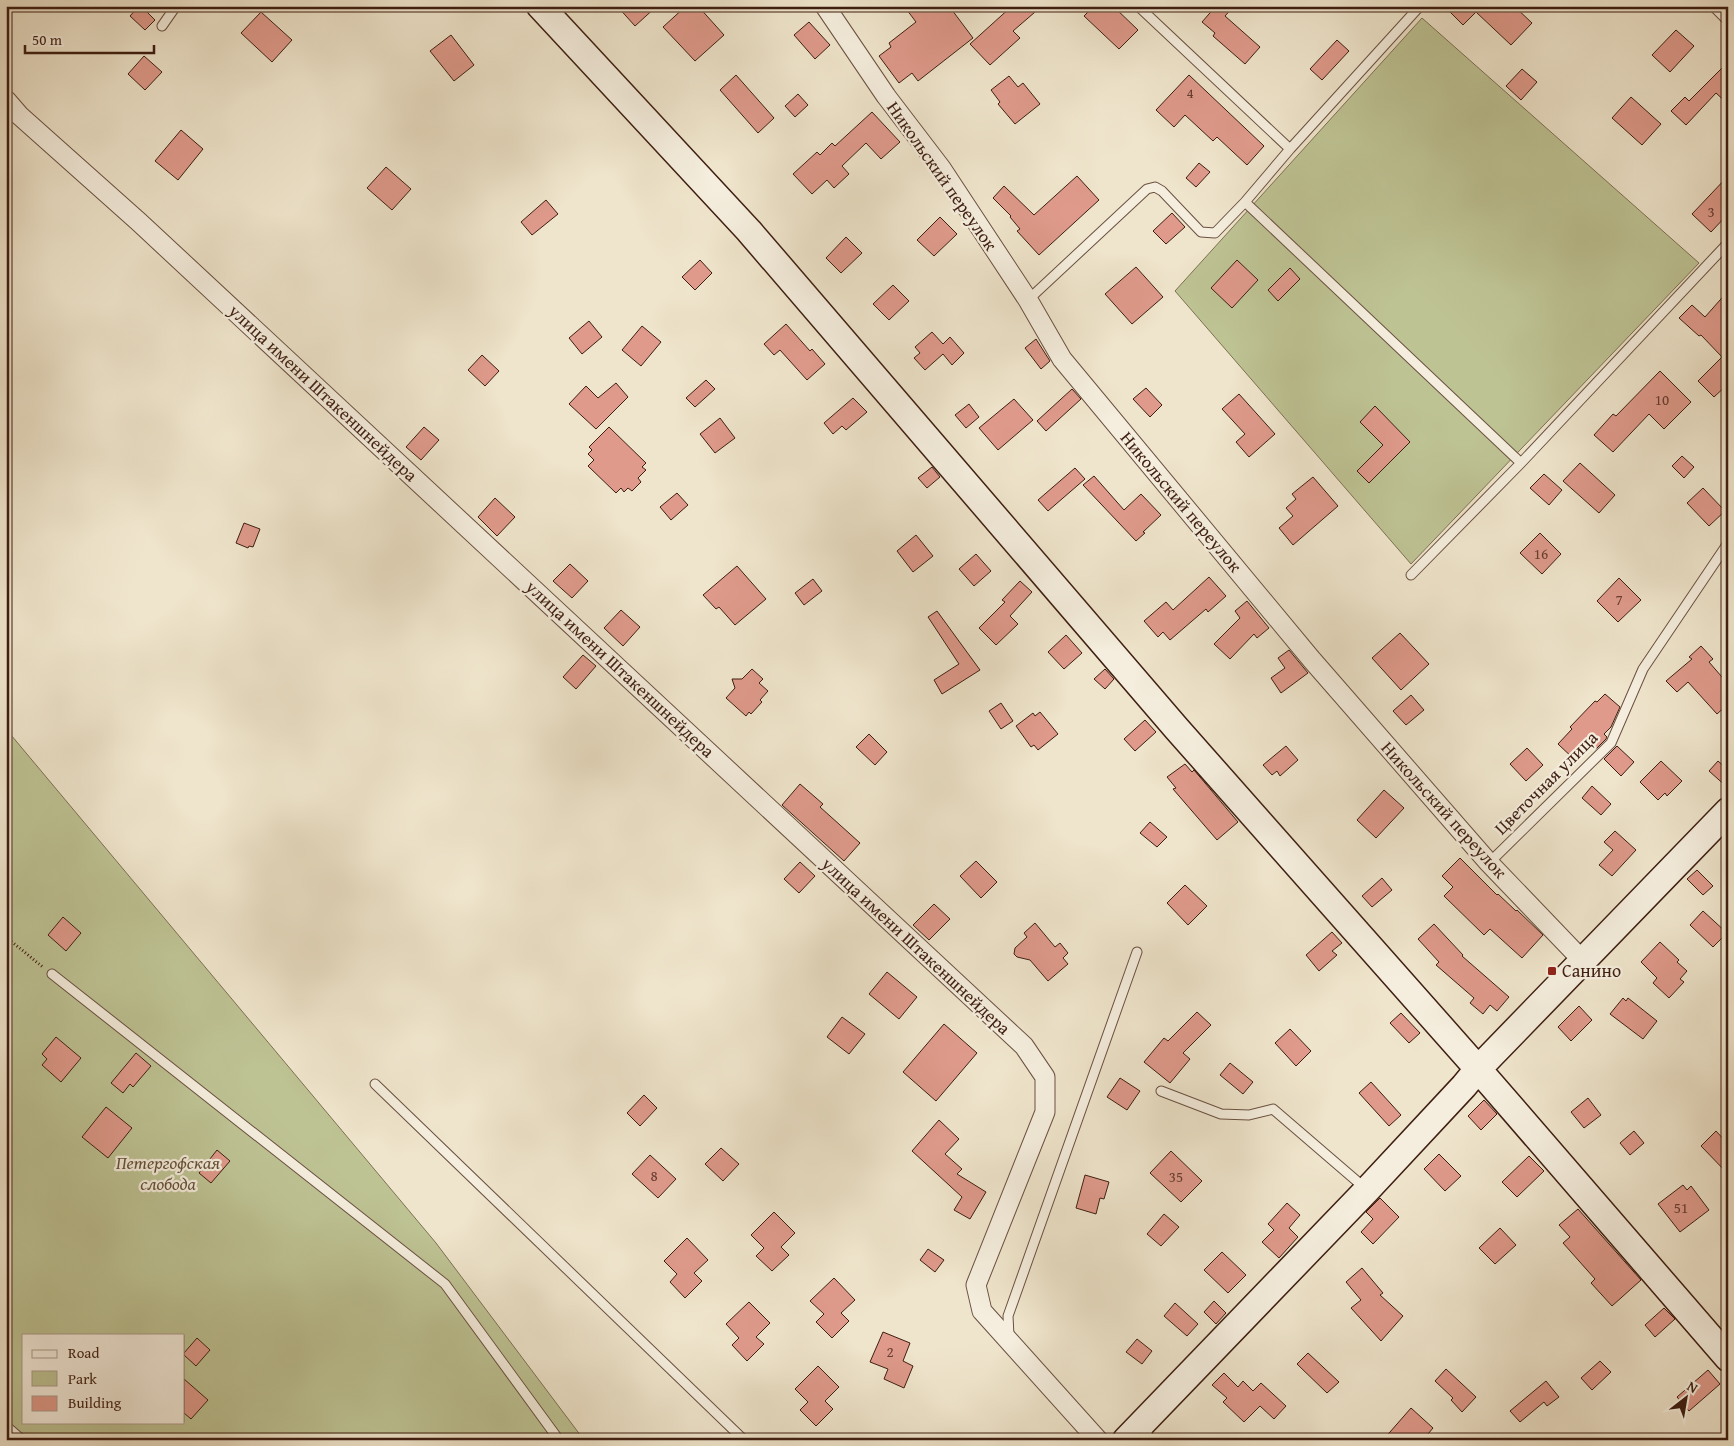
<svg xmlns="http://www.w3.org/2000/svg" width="1734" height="1446" font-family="'Gentium Book Plus',serif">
	<rect width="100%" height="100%" fill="#efe5cc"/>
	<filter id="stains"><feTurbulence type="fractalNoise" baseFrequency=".004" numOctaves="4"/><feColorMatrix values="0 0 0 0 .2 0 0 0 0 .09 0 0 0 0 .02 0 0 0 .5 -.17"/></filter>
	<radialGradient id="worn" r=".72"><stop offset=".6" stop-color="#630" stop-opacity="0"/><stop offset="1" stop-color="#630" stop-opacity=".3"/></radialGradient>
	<path fill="#bec394" stroke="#7e7052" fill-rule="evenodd" d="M1422 18 1699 263 1411 564 1175 291Z
		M6 729 436 1243 584 1440H6ZM24 1335H184V1422H24Z"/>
	<path fill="#df9a8b" stroke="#3e1e11" d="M139 6H141L155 20 145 30 130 16Z
		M617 6H657L635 26Z
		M686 6H698L724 35 695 61 663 27Z
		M904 6H949L973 38 918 81 912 73 899 83 879 56 891 47 889 43 916 22Z
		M1012 6H1042L1013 31 1020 38 990 65 970 44Z
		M1094 6H1113L1138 30 1119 49 1084 16Z
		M1216 6H1234L1225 16 1260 47 1245 64 1213 36 1215 33 1202 22Z
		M1444 6H1514L1532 23 1511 45 1476 12 1463 25Z
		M261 12 292 40 272 62 241 33Z
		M809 22 830 45 815 59 794 35Z
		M1676 30 1694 46 1670 72 1652 55Z
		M451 35 474 65 454 81 430 51Z
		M1337 40 1349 51 1322 80 1310 69Z
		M144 56 162 72 145 90 128 74Z
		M1728 62V104L1716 93 1686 125 1671 111 1685 97 1689 101Z
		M1522 69 1537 82 1521 100 1506 86Z
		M736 75 774 118 758 133 720 90Z
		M1189 75 1264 146 1247 165 1217 137 1213 141 1185 115 1174 127 1156 110Z
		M1009 76 1018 87 1023 83 1040 104 1015 124 998 104 1000 102 991 90Z
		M798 94 808 105 795 117 785 106Z
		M1631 97 1661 124 1642 145 1612 118Z
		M872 112 900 142 881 159 866 143 842 166 849 174 834 188 827 180 812 194 793 174 817 152 820 155 832 143 835 146Z
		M181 130 203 149 178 180 155 161Z
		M1199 163 1210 172 1196 187 1186 178Z
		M386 167 411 189 392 210 367 188Z
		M1077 176 1099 200 1039 255 1017 231 1020 229 1010 217 1011 216 993 198 1004 186 1034 215Z
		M1728 176V214L1711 232 1692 214Z
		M546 200 558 214 532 235 521 222Z
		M1172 213 1185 227 1166 244 1153 231Z
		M940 217 957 234 934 256 917 240Z
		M846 237 862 253 841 273 826 258Z
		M700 260 712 273 695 290 682 277Z
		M1237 260 1258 280 1232 308 1211 288Z
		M1136 267 1163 297 1132 324 1105 294Z
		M1290 268 1300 279 1278 301 1268 290Z
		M893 285 909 301 889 320 873 304Z
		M1728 291V384L1714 397 1698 381 1722 357 1701 335 1699 336 1679 318 1692 305 1705 317Z
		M589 321 602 337 582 354 569 338Z
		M786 324 810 351 812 349 825 364 807 380 780 350 774 355 764 344Z
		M642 326 661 342 641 366 622 350Z
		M932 332 943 344 950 337 964 353 952 365 943 354 925 370 914 358 920 353 915 347Z
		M1036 339 1050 361 1041 369 1025 348Z
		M482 355 499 371 485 386 468 370Z
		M1660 371 1691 402 1664 429 1649 414 1613 452 1594 435 1613 414 1616 416Z
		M706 380 715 389 695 407 686 398Z
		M616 383 628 397 596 429 569 404 586 386 598 398Z
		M1146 388 1162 405 1150 417 1133 399Z
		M1072 389 1081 399 1046 431 1037 421Z
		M1239 394 1275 434 1249 457 1236 442 1245 434 1222 409Z
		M853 398 867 412 846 430 842 426 833 434 824 423Z
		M1014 399 1033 420 998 450 979 428Z
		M969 404 979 417 966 428 955 415Z
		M1375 406 1410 442 1369 483 1357 471 1383 445 1360 422Z
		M720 418 735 438 715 453 700 434Z
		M424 427 439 440 421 460 406 447Z
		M609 427 646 463 642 467 646 470 638 478 641 482 632 491 628 488 624 492 621 488 616 493 588 466 594 460 588 454 592 450 589 447Z
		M1682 456 1694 467 1684 478 1672 466Z
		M1580 463 1615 495 1599 513 1563 481Z
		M932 467 940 477 927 488 918 478Z
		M1075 468 1085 479 1048 511 1038 500Z
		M1544 474 1562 490 1549 505 1530 488Z
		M1094 476 1124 510 1141 494 1161 515 1143 532 1145 533 1136 541 1083 485Z
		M1313 477 1338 506 1293 545 1279 528 1293 516 1286 508 1296 499 1292 494Z
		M1703 488 1725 511 1709 526 1687 503Z
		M677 493 688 505 671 520 660 507Z
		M495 498 515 517 497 536 478 517Z
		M244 523 260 529 253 547 249 546 248 548 236 543Z
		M1540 533 1561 554 1542 574 1520 553Z
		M916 535 933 556 913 572 897 551Z
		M976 554 991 571 974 586 959 569Z
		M570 564 588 581 572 598 553 581Z
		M737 566 766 599 735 625 719 607 716 609 703 595Z
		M1209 577 1226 596 1208 612 1206 609 1170 640 1163 632 1158 637 1144 621 1166 602 1173 610Z
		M1619 578 1641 600 1618 622 1597 601Z
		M813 579 822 591 804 605 795 593Z
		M1020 581 1032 592 1010 616 1018 624 996 645 979 628 1005 602 1002 600Z
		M1247 601 1269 628 1257 638 1254 634 1230 659 1214 644 1240 618 1235 611Z
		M621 610 640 627 623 646 604 628Z
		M937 611 980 670 942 694 934 680 959 664 928 617Z
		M1400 633 1429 664 1401 690 1372 658Z
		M1066 635 1082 653 1064 669 1048 652Z
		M1701 646 1713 659 1709 662 1728 684V704L1717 714 1688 682 1677 692 1666 681 1692 659 1689 657Z
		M1289 650 1308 673 1281 693 1271 678 1285 668 1278 658Z
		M583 655 596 666 576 689 563 677Z
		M752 669 763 679 759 683 768 691 760 700 762 702 751 714 749 712 746 716 726 698 735 688 732 679H742Z
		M1105 669 1114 679 1105 689 1094 679Z
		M1605 694 1620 707 1611 727 1604 734 1607 737 1606 739 1595 750 1589 745 1575 760 1558 744 1572 729 1570 727 1595 701 1597 702Z
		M1411 695 1424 710 1406 725 1393 711Z
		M1001 703 1013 721 1001 729 989 711Z
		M1040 712 1058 734 1038 750 1034 745 1031 747 1016 726 1033 713 1035 716Z
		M1145 720 1156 732 1135 751 1124 739Z
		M869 734 887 752 875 765 856 747Z
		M1286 746 1298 760 1280 776 1277 771 1272 775 1263 765Z
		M1617 746 1634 762 1621 776 1604 759Z
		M1527 748 1543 765 1526 781 1510 764Z
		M1661 761 1682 781 1667 796 1665 793 1658 800 1640 782Z
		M1718 761 1728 770V788L1709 771Z
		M1185 764 1192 772 1194 770 1238 822 1217 840 1173 789 1176 788 1167 777Z
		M800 784 823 804 820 807 860 843 844 861 782 805Z
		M1592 786 1611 804 1601 815 1582 798Z
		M1384 790 1404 808 1376 838 1357 820Z
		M1150 822 1167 837 1157 847 1140 833Z
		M1615 831 1636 850 1612 876 1599 865 1613 850 1604 842Z
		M1460 858 1497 895 1498 894 1516 911 1517 910 1543 935 1522 958 1490 929 1484 935 1444 896 1453 887 1442 876Z
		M976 861 997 882 981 898 960 876Z
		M800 862 815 876 799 893 784 879Z
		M1697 870 1713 886 1703 895 1687 879Z
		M1382 878 1392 890 1372 907 1362 896Z
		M1185 885 1207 906 1188 925 1167 903Z
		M934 904 950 919 929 940 913 925Z
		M1703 911 1727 933 1713 947 1690 925Z
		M63 917 81 933 66 951 48 935Z
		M1035 923 1055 947 1060 943 1068 953 1063 958 1068 964 1048 981 1030 960 1017 957 1014 954 1015 948 1027 937 1024 933Z
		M1434 924 1463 955 1462 956 1509 997 1497 1011 1490 1005 1483 1014 1470 1003 1474 998 1436 965 1439 962 1418 939Z
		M1332 932 1342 943 1332 951 1337 955 1319 971 1306 955Z
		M1660 942 1679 960 1677 962 1687 971 1680 979 1684 982 1669 998 1653 983 1657 978 1641 962Z
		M887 972 917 997 899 1019 869 994Z
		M1623 998 1626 1001 1628 998 1657 1021 1643 1039 1610 1014Z
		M1579 1006 1592 1020 1571 1041 1558 1027Z
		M1197 1012 1211 1025 1183 1053 1190 1059 1170 1083 1144 1062 1164 1038 1168 1041Z
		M1401 1013 1420 1033 1409 1043 1390 1023Z
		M842 1017 865 1034 849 1054 827 1037Z
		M944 1024 977 1053 936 1101 903 1072Z
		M1290 1029 1311 1051 1296 1066 1275 1043Z
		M56 1037 81 1058 61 1082 42 1065 47 1059 42 1054Z
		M136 1053 151 1066 133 1087 130 1084 123 1093 111 1083Z
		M1230 1063 1253 1082 1243 1094 1220 1075Z
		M1120 1078 1140 1091 1127 1110 1107 1097Z
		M1371 1082 1401 1115 1389 1126 1359 1093Z
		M644 1095 657 1108 640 1126 627 1113Z
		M1588 1098 1601 1115 1584 1128 1571 1112Z
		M1484 1100 1497 1114 1481 1130 1468 1116Z
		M106 1107 132 1128 108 1158 82 1137Z
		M939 1120 959 1139 945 1154 962 1169 957 1174 986 1192 970 1219 954 1210 962 1197 912 1151Z
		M1634 1131 1644 1143 1630 1155 1620 1143Z
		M1716 1131 1728 1144V1174L1701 1146Z
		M721 1148 739 1164 723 1181 705 1164Z
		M217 1150 230 1161 211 1183 199 1173Z
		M1171 1151 1202 1181 1181 1202 1150 1173Z
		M1439 1154 1461 1176 1445 1191 1424 1169Z
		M650 1155 676 1179 658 1198 632 1174Z
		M1529 1156 1544 1171 1517 1197 1502 1182Z
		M1085 1175 1109 1182 1104 1199 1100 1198 1096 1214 1076 1208Z
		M1683 1185 1687 1190 1691 1186 1709 1210 1680 1232 1658 1204Z
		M1380 1198 1399 1217 1373 1244 1361 1232 1373 1219 1366 1212Z
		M1287 1203 1300 1215 1289 1228 1298 1237 1279 1258 1262 1242 1274 1230 1268 1224Z
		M1578 1209 1641 1280 1612 1306 1591 1283 1595 1279 1563 1243 1570 1237 1559 1225Z
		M774 1212 795 1233 781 1247 789 1255 772 1271 756 1256 764 1248 751 1235Z
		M1164 1214 1179 1227 1161 1246 1147 1234Z
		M1500 1228 1516 1245 1495 1264 1479 1248Z
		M687 1238 708 1260 694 1273 702 1281 685 1298 670 1282 677 1274 664 1261Z
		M928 1249 944 1260 935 1272 920 1260Z
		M1222 1252 1246 1275 1228 1293 1204 1270Z
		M1362 1268 1383 1293 1380 1295 1403 1316 1381 1341 1351 1308 1361 1300 1346 1282Z
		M834 1278 855 1300 841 1313 849 1321 832 1338 816 1322 824 1314 810 1301Z
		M1214 1301 1226 1313 1216 1324 1204 1312Z
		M749 1302 770 1323 756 1337 764 1344 747 1361 732 1345 739 1338 726 1324Z
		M1175 1303 1198 1324 1187 1336 1164 1316Z
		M1664 1308 1675 1319 1655 1337 1645 1325Z
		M883 1332 910 1343 903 1361 913 1366 904 1388 884 1379 888 1369 870 1362Z
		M197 1338 210 1350 196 1366 184 1355V1353Z
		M1137 1339 1152 1351 1142 1364 1126 1352Z
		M1308 1353 1339 1382 1327 1393 1297 1364Z
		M1600 1361 1611 1372 1592 1390 1581 1378Z
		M818 1366 839 1387 825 1401 833 1409 816 1426 800 1410 808 1402 795 1389Z
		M1446 1369 1476 1397 1462 1412 1451 1400 1453 1398 1435 1381Z
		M1708 1370 1720 1384 1689 1411 1677 1397Z
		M1224 1373 1238 1387 1243 1381 1253 1391 1261 1383 1286 1406 1274 1419 1260 1406 1244 1422 1223 1402 1227 1398 1212 1385Z
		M184 1379 208 1400 191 1419 184 1413Z
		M1546 1381 1559 1397 1547 1406 1544 1402 1520 1422 1510 1411Z
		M1411 1408 1433 1428 1423 1440H1383Z"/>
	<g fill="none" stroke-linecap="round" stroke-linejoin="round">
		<g stroke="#6a5040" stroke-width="11">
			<path id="lane" d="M1138 6 1290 149
				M1713 6 1728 21
				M162 26 176 6
				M1245 202 1521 463
				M1028 300 1147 189 1155 187 1162 191 1201 232 1215 233 1245 202 1290 149 1420 6
				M1411 575 1521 463 1728 243
				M1489 863 1611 743 1643 669 1728 543
				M52 974 445 1284 559 1440
				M375 1084 744 1440
				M1161 1091 1221 1114 1249 1115 1273 1109 1366 1189
				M1009 1336 1008 1316 1137 952
				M1146 1425 1148 1440
				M6 1426 22 1440"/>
		</g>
		<g stroke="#6a5040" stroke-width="21">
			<path id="street" d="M825 6 886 96 941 168 1028 300 1062 359 1312 660 1489 863 1583 961
				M6 100 19 115 139 222 1024 1046 1045 1077V1112L976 1285 982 1311 1098 1440"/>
		</g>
		<g stroke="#3e1e11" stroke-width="29">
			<path id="secondary" d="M540 6 749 231 1177 729 1478 1069 1728 1358
				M1126 1440 1367 1190 1464 1086 1478 1069 1728 811"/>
		</g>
		<path stroke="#3e1e11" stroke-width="3" stroke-dasharray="1 2.5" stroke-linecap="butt" d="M6 937 44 968"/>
		<use href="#lane" stroke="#f5eede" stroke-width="9"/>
		<use href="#street" stroke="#f5eede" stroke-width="19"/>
		<use href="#secondary" stroke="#f5eede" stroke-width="26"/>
	</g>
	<rect fill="#8f2418" stroke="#f5eede" stroke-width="2" x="1547" y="966" width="10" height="10" rx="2.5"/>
	<g text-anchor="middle" stroke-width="4.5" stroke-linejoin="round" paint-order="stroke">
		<g font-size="15" fill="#663d30">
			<text x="1190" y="98">4</text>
			<text x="1711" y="217">3</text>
			<text x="1662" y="405">10</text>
			<text x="1541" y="559">16</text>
			<text x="1619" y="605">7</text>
			<text x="654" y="1181">8</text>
			<text x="1176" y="1182">35</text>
			<text x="1681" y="1213">51</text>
			<text x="890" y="1357">2</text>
		</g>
		<g font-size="18" fill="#3e1e11" stroke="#f5eede">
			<text transform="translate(942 176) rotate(55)" y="6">Никольский переулок</text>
			<text transform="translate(323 393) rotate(43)" y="6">улица имени Штакеншнейдера</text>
			<text transform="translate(1181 502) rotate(50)" y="6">Никольский переулок</text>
			<text transform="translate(620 669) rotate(43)" y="6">улица имени Штакеншнейдера</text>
			<text transform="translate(1546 783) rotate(-45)" y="6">Цветочная улица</text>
			<text transform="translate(1444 810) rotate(48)" y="6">Никольский переулок</text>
			<text transform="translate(916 946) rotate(43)" y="6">улица имени Штакеншнейдера</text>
		</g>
		<g font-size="18" fill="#3e1e11" stroke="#f5eede" text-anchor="start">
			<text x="1562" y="977">Санино</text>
		</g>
		<g font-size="18" font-style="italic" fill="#645038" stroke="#f5eede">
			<text x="168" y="1169">Петергофская<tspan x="168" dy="21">слобода</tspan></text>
		</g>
	</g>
	<rect width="1734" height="1446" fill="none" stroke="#efe5cc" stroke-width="25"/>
	<rect x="8" y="8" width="1719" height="1431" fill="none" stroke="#3e1e11" stroke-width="2.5"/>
	<rect x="12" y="12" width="1709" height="1421" fill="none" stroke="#3e1e11"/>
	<rect x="22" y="1334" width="162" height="90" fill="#f5eede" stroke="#ac9b8c"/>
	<rect x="32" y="1350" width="25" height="8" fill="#f5eede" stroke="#ac9b8c"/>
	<text x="68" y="1358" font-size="15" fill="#3e1e11">Road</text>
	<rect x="32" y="1371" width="25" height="15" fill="#bec394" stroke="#ac9b8c"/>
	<text x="68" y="1384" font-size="15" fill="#3e1e11">Park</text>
	<rect x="32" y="1396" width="25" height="15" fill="#df9a8b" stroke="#ac9b8c"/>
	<text x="68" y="1408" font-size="15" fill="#3e1e11">Building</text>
	<g transform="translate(1686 1398) rotate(31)" stroke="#f5eede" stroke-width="4" paint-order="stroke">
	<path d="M0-4L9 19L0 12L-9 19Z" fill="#3e1e11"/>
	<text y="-8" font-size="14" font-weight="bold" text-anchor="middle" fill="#3e1e11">N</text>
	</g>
	<path d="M25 45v8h129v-8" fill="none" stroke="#3e1e11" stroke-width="2.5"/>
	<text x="32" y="45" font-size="15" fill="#3e1e11" stroke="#f5eede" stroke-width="4" paint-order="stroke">50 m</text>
	<rect width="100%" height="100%" filter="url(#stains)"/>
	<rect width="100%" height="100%" fill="url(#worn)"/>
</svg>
